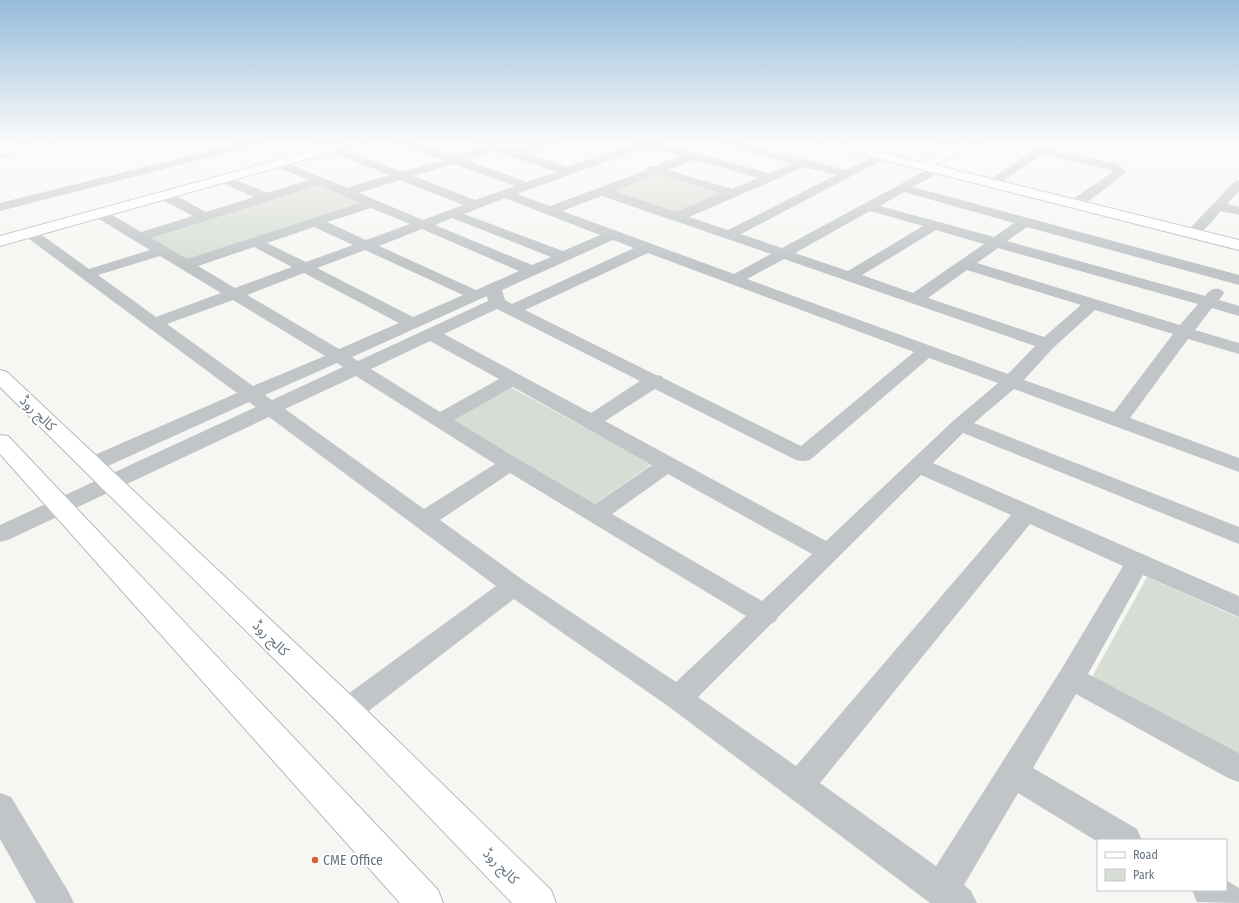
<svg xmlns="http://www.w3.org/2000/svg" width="1239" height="903" font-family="'Fira Sans Condensed','Noto Sans Arabic',sans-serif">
	<rect width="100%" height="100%" fill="#f6f6f3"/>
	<path fill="#d7ddd4" d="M492 142H538L516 149Z
		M655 172 723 193 672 215 605 191Z
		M320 185 362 204 187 261 148 237Z
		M512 388 652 464 590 507 449 422Z
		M1147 577 1239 618V753L1092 677Z"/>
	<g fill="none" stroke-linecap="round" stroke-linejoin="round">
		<g stroke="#b4b8bc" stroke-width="2">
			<path id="secondary" d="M344 142H362L360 144 0 246V236Z
				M819 142H838L924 163 926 160 961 142H976L974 144 935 165 1239 240V250L821 144Z
				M0 370 7 372 358 702 551 890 556 903H512L336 720 0 387Z
				M0 435 8 436 438 890 443 903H400L0 454Z"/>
		</g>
		<g stroke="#b4b8bc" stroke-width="2">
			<path id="primary" d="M31 142H53L51 144 0 156V148Z"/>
		</g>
		<path fill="#c1c5c8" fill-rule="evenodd" d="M244 142H263L261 144 0 211V203Z
			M310 142H325L402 172 442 160 399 144 398 142H413L454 156 484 147 479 145 478 142H490L513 149 537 142H553L552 144 525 153 567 167 635 143V142H654L769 173 792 164 722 144 720 142H738L846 170 882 153 886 154 888 156 886 158 741 234 782 248 936 165 940 166 942 169 940 172 913 187 1239 275V285L1027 227 1007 241 1205 296C1210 290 1213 287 1222 290L1224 293 1219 300 1239 306V316L1212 308 1195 330 1239 343V354L1188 339 1130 418 1239 458V472L1014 389 974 423 1239 527V544L963 433 933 463 1239 596V617L1143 575 1088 674 1239 753V782L1228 778 1076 694 1033 768 1137 829 1142 840H1098V842L1018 793 964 885 971 891 977 903H930L668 706 514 599 357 720 347 723 337 720 332 711 337 702 496 586 269 417 8 540 0 542V525L256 407 249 402 99 470 91 472 83 470 80 465 83 460 237 393 25 236 23 233 25 230 30 229 35 230 89 269 150 250 94 216 92 213 94 210H104L141 232 193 216 159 198 158 195 159 192H169L206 212 254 197 220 182 218 179 220 176H228L267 193 309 180 274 166 272 163 274 160 278 159 347 188 389 175 312 144ZM646 147 682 156 656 166H648L647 170 550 206 517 194ZM495 151 556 172 527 182 465 160ZM695 160 758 178 732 189 668 170ZM453 164 515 186 475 200 413 176ZM804 167 836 175 728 230 689 217ZM657 174 721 193 676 212 614 191ZM400 180 463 205 423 220 359 193ZM319 185 360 203 187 259 151 238ZM904 192 1014 223 994 237 880 206ZM602 196 771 254 734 274 562 211ZM505 198 600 235 563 251 464 214ZM371 208 410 224 366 240 327 222ZM870 211 923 226 848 271 795 253ZM452 218 551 257 532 265 435 225ZM314 227 353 245 306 262 267 243ZM422 229 519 271 476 290 379 246ZM936 230 984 244 913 293 862 275ZM613 240 634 248 512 304 505 300 502 290ZM254 247 292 267 235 288 198 266ZM998 248 1198 304 1180 325 977 263ZM365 250 463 295 413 317 317 268ZM648 253 914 352 801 446 663 378 662 376 656 375 525 310ZM160 256 221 293 156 317 98 275ZM784 259 1035 346 1008 374 747 279ZM967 270 1081 305 1044 337 928 298ZM304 273 399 323 339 349 247 295ZM487 296 488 301 358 361 352 357ZM233 300 325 356 253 386 167 324ZM497 309 640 381 591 413 444 334ZM1095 310 1173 334 1114 412 1024 380 1053 348ZM430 341 499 379 440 412 371 369ZM929 358 998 383 953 421 826 541 605 421 655 389 796 460 803 461 810 460ZM337 363 343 367 272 400 265 395ZM356 376 495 464 424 509 285 409ZM513 387 652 465 595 504 518 459 454 420ZM510 473 746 616 676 682 523 580 440 520ZM668 474 812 554 762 601 612 514ZM921 475 1011 515 796 766 698 697 772 623 775 622 778 617ZM1030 524 1123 566 1061 670 936 866 820 783Z
			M939 142H959L967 144 969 146 967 148 963 149 941 144Z
			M1042 148 1118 164 1127 172 1086 203H1076L1074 200 1076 197 1113 172 1110 170 1042 154 1000 183H992L990 180 1034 150Z
			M1239 180V191L1227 204 1239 207V215L1221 211C1213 219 1205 235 1192 232L1190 229 1192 226 1235 181Z
			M0 793 11 797 68 891 74 903H36L0 839Z
			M1226 880 1239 888V903L1197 902 1192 890H1226Z"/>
		<use href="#secondary" fill="#fff" fill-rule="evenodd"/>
		<use href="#primary" fill="#fff" fill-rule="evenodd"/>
	</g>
	<linearGradient id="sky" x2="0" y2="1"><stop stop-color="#96bbdc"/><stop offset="0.53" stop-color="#fbfbfa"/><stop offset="1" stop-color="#fbfbfa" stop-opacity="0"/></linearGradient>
	<rect width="1239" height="268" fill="url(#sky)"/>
	<circle fill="#dc5f2c" stroke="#fff" stroke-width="1.5" cx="315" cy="860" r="4"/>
	<g text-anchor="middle" stroke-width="4" stroke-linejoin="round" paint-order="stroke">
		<g font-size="14" fill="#667482" stroke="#fff">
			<text transform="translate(38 413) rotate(44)" y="5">کالج روڈ</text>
			<text transform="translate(271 638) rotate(44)" y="5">کالج روڈ</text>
			<text transform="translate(501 866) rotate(45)" y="5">کالج روڈ</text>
		</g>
		<g font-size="14" fill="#667482" stroke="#fff" text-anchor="start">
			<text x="323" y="865">CME Office</text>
		</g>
	</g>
	<rect x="1097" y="839" width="130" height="52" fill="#ffffff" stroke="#c2c7cd"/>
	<rect x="1105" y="852" width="20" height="6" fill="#ffffff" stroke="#c2c7cd"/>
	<text x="1133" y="859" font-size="12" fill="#667482">Road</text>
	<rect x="1105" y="869" width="20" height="12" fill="#d7ddd4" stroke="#c2c7cd"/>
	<text x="1133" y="879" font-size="12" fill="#667482">Park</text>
</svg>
